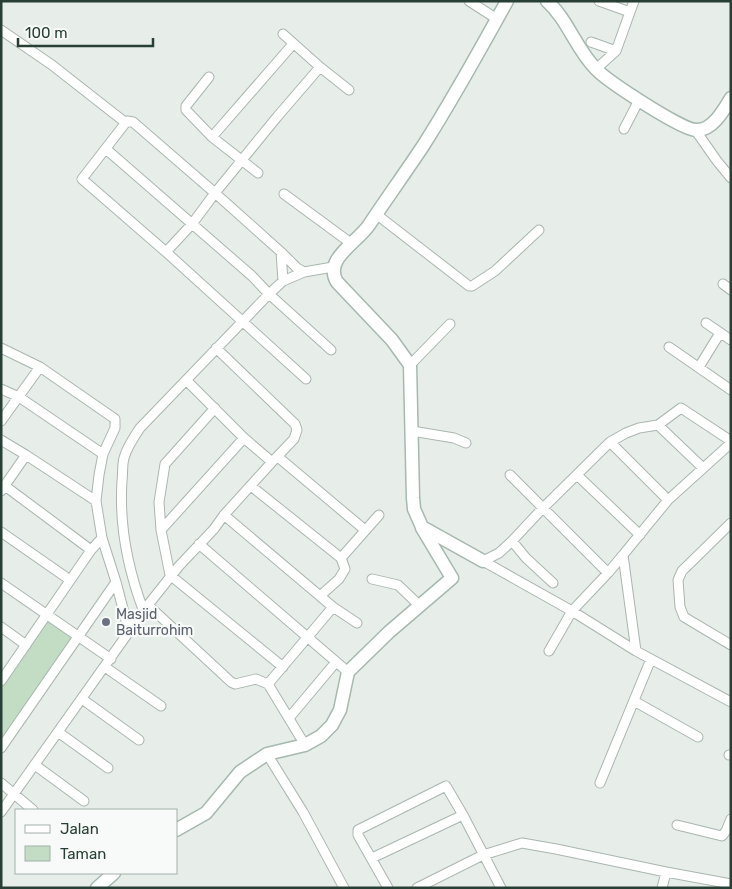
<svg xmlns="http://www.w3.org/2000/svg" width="732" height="889" font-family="Rubik,sans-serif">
	<rect width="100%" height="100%" fill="#e7eee9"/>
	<path fill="#c2ddc4" d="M49 612 80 634 1 747V679Z"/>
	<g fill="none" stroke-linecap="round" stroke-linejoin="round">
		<g stroke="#aab6af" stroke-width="11">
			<path id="street" d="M469 1 497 19
				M599 1 630 12
				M1 30 52 65 126 123
				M283 34 320 67
				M591 42 616 51
				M596 69 616 51 634 1
				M209 77 186 106V110L212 137 258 173
				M624 129 639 100
				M696 131 717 161 731 178
				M212 137 293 44
				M106 149 252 276 269 294 331 350
				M284 194 352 244
				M376 214 469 286H472L495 271 539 230
				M166 252 82 179 127 121 133 122 215 193 277 117 320 67 349 90
				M281 252 215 193 192 224 166 252 306 379
				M283 281 281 252 297 268 304 272 333 267
				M723 284 731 290
				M706 323 731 340
				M669 347 731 390
				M1 348 40 367 115 419V428L103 454 99 475 96 501 102 538 116 582 129 632
				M410 365 450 324
				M699 367 720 333
				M187 381 244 438 272 462
				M1 389 19 397 103 454
				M215 408 165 464 159 502 161 530 170 575 283 667
				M1 421 40 367
				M658 425 703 468
				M412 431 454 438 466 443
				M1 440 26 455 1 491
				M610 442 668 500
				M26 455 96 501
				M278 457 365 530
				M510 475 608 573
				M577 475 640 535
				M5 486 91 550
				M251 486 341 558 379 515
				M224 515 333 607
				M731 523 682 571 678 580 680 607 684 617 731 645
				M161 530 244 438
				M1 532 70 580
				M512 541 526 558 553 583
				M199 544 348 672
				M483 561 499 553 512 541 542 509 610 442 626 433 639 428 658 425 681 408 731 441
				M483 561 572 611 636 651 731 702
				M372 579 398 585 420 606
				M1 583 111 659
				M320 596 339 579 345 569 341 558
				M148 605 231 682 235 684 256 679 268 684
				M144 612C128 570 119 526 122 481 123 474 122 465 124 458 127 447 134 437 140 428L269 294 283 281 304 272
				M1 627 26 645
				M549 651 572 611 608 573 623 555
				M636 651 623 555 668 500 731 443
				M105 667 161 706
				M1 681 91 550 102 538
				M82 699 139 740
				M634 701 698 737
				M289 718 336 662
				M58 732 108 768
				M305 745 268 684 333 607 357 623
				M1 748 116 582
				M267 754 303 812 344 888
				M729 755H731
				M35 765 84 801
				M1 783 33 810
				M600 783 651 659
				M1 812 148 605 179 566 214 529 224 515 272 462 294 439 297 430 295 424 216 348
				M677 825 722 836 726 831 731 819
				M372 858 463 815
				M388 888 358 835V830L446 786 463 815 501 888
				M417 888 483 855 522 843 556 849 666 872 731 884
				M662 888 666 872"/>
		</g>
		<g stroke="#a6b9af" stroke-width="15">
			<path id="secondary" d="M547 1C568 20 576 49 596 69 607 81 682 130 696 130 712 131 724 110 731 98
				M483 561 422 527 414 509 413 498 410 365 392 340 337 282C323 259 358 242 369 225 387 198 405 173 423 146 453 99 480 50 507 1
				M176 830 206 813 240 772 267 754 305 745 321 736 332 725 340 710 348 672 389 632 452 578 422 528
				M97 888 114 873"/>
		</g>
		<use href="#street" stroke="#fff" stroke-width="9"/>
		<use href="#secondary" stroke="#fff" stroke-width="12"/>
	</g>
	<circle fill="#6b7280" stroke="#f7faf8" stroke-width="2" cx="106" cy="622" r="5"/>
	<g text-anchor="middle" stroke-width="4.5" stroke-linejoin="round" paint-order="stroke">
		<g font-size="14" fill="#5b616d" stroke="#f7faf8" text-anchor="start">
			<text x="116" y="619">Masjid<tspan x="116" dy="16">Baiturrohim</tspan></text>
		</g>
	</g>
	<rect width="732" height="889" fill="none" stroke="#273f34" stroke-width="5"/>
	<rect x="15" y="809" width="162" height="65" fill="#f7faf8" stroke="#a4afaa"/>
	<rect x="25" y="825" width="25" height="8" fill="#ffffff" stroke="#a4afaa"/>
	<text x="60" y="834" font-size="15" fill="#273f34">Jalan</text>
	<rect x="25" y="846" width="25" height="15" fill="#c2ddc4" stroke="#a4afaa"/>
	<text x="60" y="859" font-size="15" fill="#273f34">Taman</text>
	<path d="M18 38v8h135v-8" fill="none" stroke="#273f34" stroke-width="2.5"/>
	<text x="25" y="38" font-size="15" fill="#273f34" stroke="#f7faf8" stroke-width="4" paint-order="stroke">100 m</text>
</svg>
